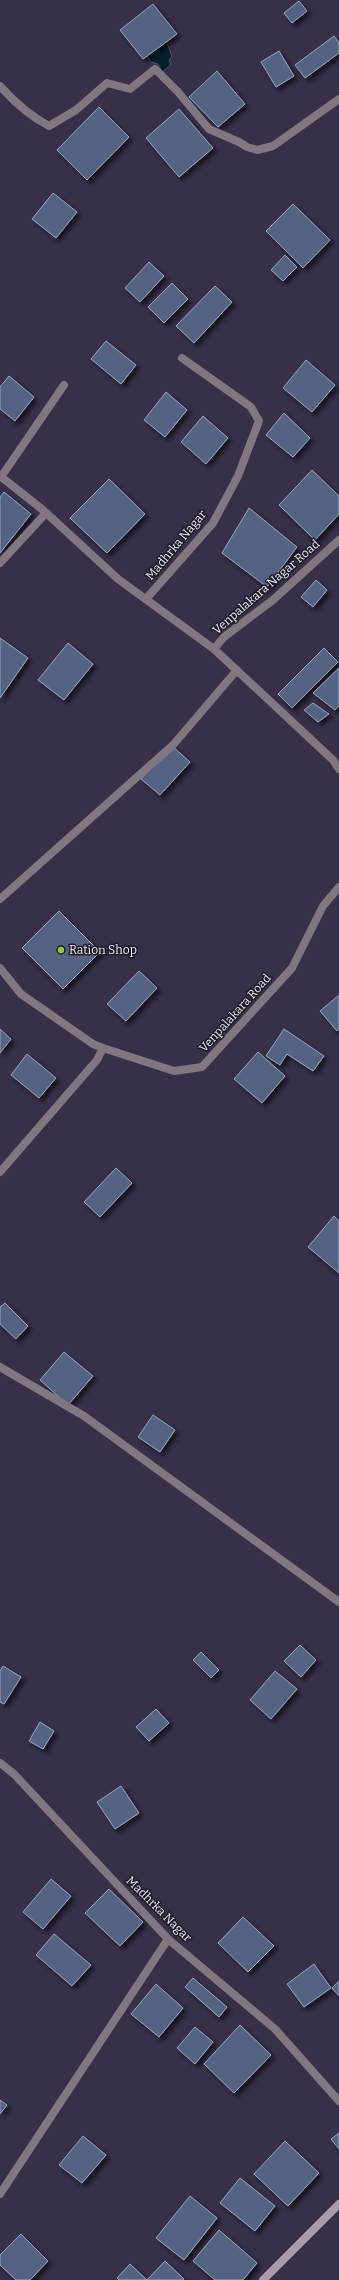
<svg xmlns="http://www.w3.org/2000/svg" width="339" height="2280" font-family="Bitter,serif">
	<defs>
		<filter id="shadow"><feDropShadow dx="3.5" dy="3.5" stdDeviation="2" flood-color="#0009"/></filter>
	</defs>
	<rect width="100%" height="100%" fill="#382f49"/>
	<path fill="#02202e" stroke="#495c6b" d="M165 38 172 56 169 60 171 65 162 72 158 64 151 62 144 51Z"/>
	<path fill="#546383" stroke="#98a5c3" filter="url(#shadow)" d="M299 1 307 11 292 23 284 13Z
		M153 4 177 34 143 59 120 30Z
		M334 36 339 43V53L305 78 295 65Z
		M279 51 294 76 276 87 261 62Z
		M217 71 245 104 218 127 189 97Z
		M99 107 129 137 87 180 57 150Z
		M179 109 213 148 179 177 146 138Z
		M53 193 77 212 56 238 32 219Z
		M293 204 330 240 303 268 266 231Z
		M285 255 297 267 283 281 271 270Z
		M149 262 164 276 140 302 125 288Z
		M172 283 188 299 164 323 148 307Z
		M215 286 232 302 194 343 176 326Z
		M106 341 136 365 121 384 91 359Z
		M306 360 335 385 312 412 283 388Z
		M9 376 34 397 15 421 0 409V387Z
		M166 392 187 410 165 437 144 420Z
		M284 413 310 438 293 457 266 435Z
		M203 416 228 438 206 464 181 442Z
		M312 470 339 496V514L315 540 279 505Z
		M109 479 145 514 107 553 70 518Z
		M4 492 31 514 0 553V497Z
		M249 508 297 547 267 587 222 553Z
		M316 580 327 590 313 607 301 597Z
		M0 638 28 658 0 698Z
		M68 643 93 664 64 700 38 680Z
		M324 648 338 662 292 708 278 694Z
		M339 668V706L335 710 313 693Z
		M313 703 329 714 318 722 304 710Z
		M171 745 190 762 160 795 141 779Z
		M59 911 100 952 63 989 22 948Z
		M139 971 157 988 126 1021 107 1004Z
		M339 995V1029L337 1031 320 1011Z
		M0 1029 11 1039 0 1053Z
		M284 1029 324 1056 313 1071 287 1054 280 1065 266 1056Z
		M258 1052 285 1076 262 1103 234 1079Z
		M27 1054 56 1078 39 1098 11 1075Z
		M116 1168 132 1183 100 1217 84 1202Z
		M334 1216 339 1221V1273L308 1247Z
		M5 1303 28 1326 16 1339 0 1324V1307Z
		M64 1352 93 1376 68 1405 40 1380Z
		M153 1415 175 1430 160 1452 138 1437Z
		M300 1645 316 1660 301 1677 284 1661Z
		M201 1652 219 1670 211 1678 193 1660Z
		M3 1666 21 1677 4 1704 0 1702V1671Z
		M275 1671 297 1689 271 1719 250 1700Z
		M156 1709 169 1723 149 1741 136 1727Z
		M40 1722 54 1731 43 1749 29 1741Z
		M121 1786 139 1813 115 1829 97 1802Z
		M51 1879 71 1896 43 1929 23 1912Z
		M109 1889 143 1922 120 1946 85 1913Z
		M243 1917 274 1946 248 1972 218 1943Z
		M54 1934 91 1965 72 1986 36 1955Z
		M314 1964 331 1988 304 2007 287 1984Z
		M193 1978 227 2007 219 2017 185 1987Z
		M339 1981V1996L332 1988Z
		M156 1984 183 2008 159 2037 131 2014Z
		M240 2025 271 2055 234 2093 204 2064Z
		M195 2027 213 2042 195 2064 177 2048Z
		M0 2100 7 2105 0 2114Z
		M339 2133V2149L331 2139Z
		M83 2136 106 2155 82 2183 59 2165Z
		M285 2141 319 2173 288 2206 254 2174Z
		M240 2178 275 2206 255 2231 220 2203Z
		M190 2196 217 2218 184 2260 156 2238Z
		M219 2230 257 2263 243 2280H215L193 2261Z
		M21 2234 48 2261 30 2280H16L0 2265V2255Z
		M165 2261 184 2279 183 2280H147Z
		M130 2264 147 2280H119L117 2278Z"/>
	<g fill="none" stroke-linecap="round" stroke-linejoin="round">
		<path stroke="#827680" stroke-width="8" d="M0 563 46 513"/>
		<path stroke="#827680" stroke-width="8" d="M0 86C15 103 30 116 49 126L76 110 107 83 130 89 155 69 178 92 209 129 239 142 247 147 257 150 273 146 339 99
			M0 476 43 510 118 579 214 649
			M1 477 64 385
			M339 540 273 600 224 637 214 649 333 760 339 769
			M146 599 213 523 238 476 259 421 251 407 182 358
			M0 899 173 745 237 670
			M0 968 21 994 93 1044 103 1048 97 1060 0 1172
			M103 1048 174 1071 202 1067 292 968 323 906 339 887
			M0 1367 84 1416 339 1602
			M0 2194 168 1939"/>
		<path stroke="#827680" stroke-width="8" d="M0 1763 14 1774 168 1939 275 2029 339 2101"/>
		<path stroke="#ae9baa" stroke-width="8" d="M263 2280 339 2204"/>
	</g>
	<circle fill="#8ece43" stroke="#1e1a25" stroke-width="1.5" cx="61" cy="950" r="4"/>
	<g text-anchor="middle" stroke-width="3" stroke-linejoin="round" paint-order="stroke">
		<g font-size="12" fill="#eee9fa" stroke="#1e1a25">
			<text transform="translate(176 545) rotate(-50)" y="4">Madhrka Nagar</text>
			<text transform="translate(266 587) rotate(-41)" y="4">Venpalakara Nagar Road</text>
			<text transform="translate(235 1013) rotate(-48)" y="4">Venpalakara Road</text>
			<text transform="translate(159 1909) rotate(45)" y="4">Madhrka Nagar</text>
		</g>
		<g font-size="12" fill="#eee9fa" stroke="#1e1a25" text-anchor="start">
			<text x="69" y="954">Ration Shop</text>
		</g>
	</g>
</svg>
